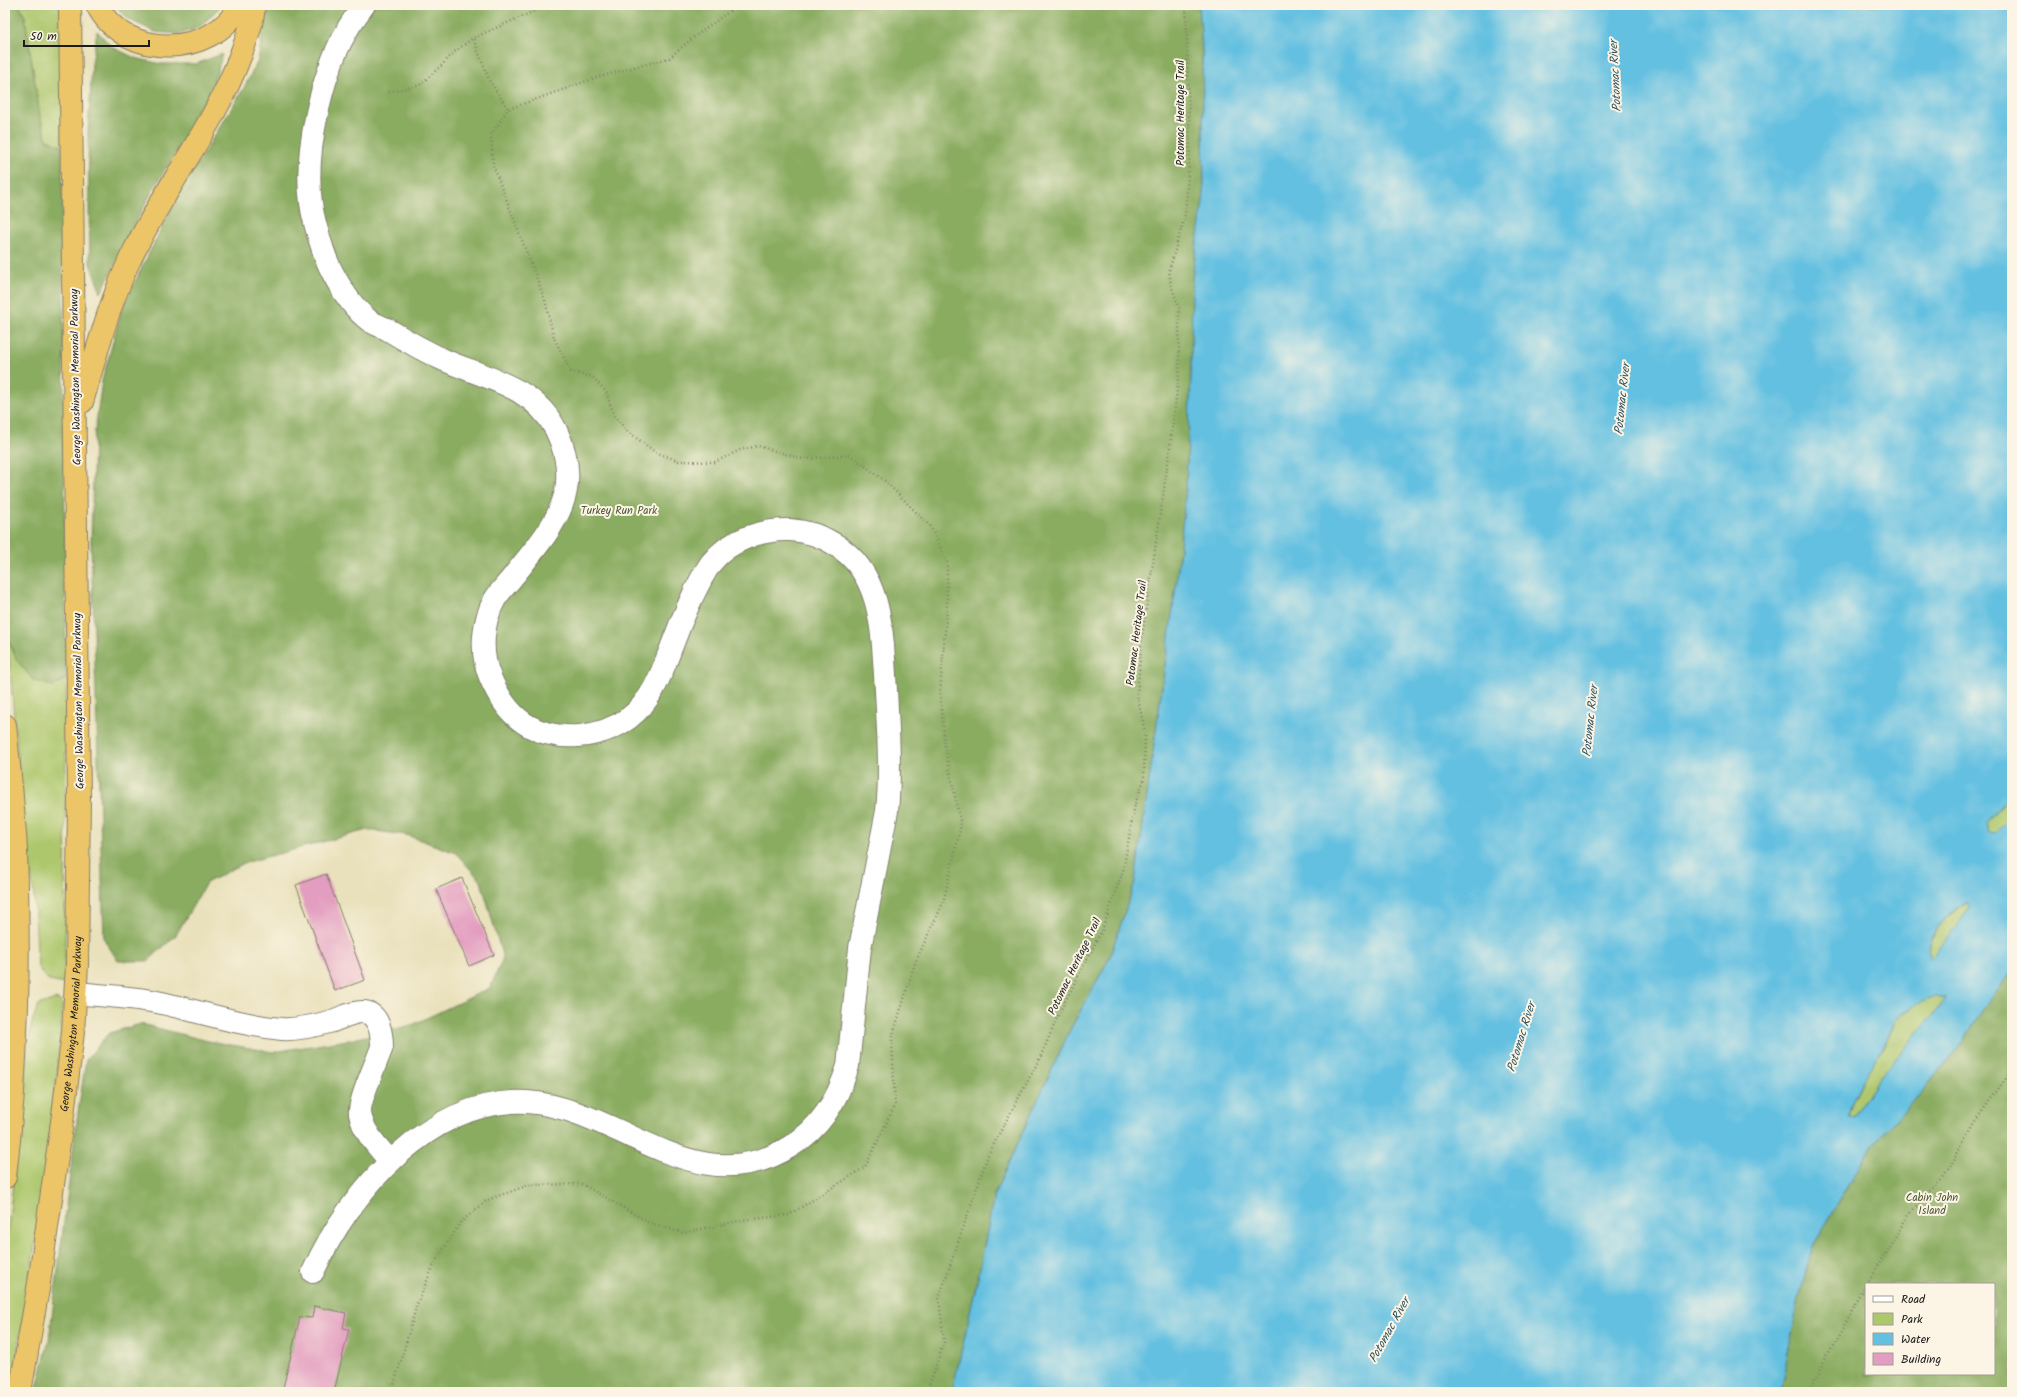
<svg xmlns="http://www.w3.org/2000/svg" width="2017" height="1397" font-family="Kalam,sans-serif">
	<rect width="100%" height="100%" fill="#fcf5e5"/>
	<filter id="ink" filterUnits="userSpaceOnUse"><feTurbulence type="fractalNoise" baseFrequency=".025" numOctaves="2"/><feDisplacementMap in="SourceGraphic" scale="8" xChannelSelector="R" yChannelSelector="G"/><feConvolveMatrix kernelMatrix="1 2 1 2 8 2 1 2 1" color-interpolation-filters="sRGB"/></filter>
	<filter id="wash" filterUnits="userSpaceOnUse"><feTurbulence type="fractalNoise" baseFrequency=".012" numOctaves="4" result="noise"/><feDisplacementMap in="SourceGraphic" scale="16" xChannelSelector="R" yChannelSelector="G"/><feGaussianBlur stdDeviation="0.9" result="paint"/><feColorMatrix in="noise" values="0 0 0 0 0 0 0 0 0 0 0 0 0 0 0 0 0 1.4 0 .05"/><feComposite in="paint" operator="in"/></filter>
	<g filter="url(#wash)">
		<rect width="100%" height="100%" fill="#e9e1bc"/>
		<path fill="#adc76d" stroke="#647244" d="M19 5H63L62 146 47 140 40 117 25 17Z
			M7 635 16 659 52 686 66 679 65 984 49 981 38 968 34 897 23 821Z
			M2012 792V816L1995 833H1989L1986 824Z
			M1967 903 1970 908 1931 959C1923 935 1949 913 1967 903Z
			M1936 997H1946L1942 1004 1878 1080 1853 1117H1848L1852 1102 1868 1070 1884 1047 1897 1018 1920 1002Z
			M56 999 63 1003 50 1152 11 1392H5V1254L31 1025 38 1005Z"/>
		<path fill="#8aac60" stroke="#53643e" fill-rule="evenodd" d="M19 5 25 17 40 117 47 140 62 146 66 679 52 686 33 680 16 659 7 635 5 613V12L9 7Z
			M115 5H222L200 27 180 34 155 32 126 18Z
			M267 5H1199L1202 48 1204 194 1192 279 1191 377 1186 486 1177 579 1135 882 1109 959 1070 1030 994 1195 979 1273 952 1392H36L49 1340 77 1119 86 1060 109 1033 141 1024 208 1041 273 1052 354 1039 412 1025 490 988 503 958 481 881 456 853 407 835 367 830 244 863 206 883 176 935 148 961H118L104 939 91 543 94 438 102 381 123 306 178 195 244 88 258 61Z
			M97 31 112 47 135 58 161 64H196L222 54C211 103 178 146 153 190 134 223 118 258 101 293L90 264 88 134 92 64Z
			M2012 971V1392H1780L1800 1294 1813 1246 1873 1145 1922 1092 1963 1042 1983 1008ZM1866 1284H1994V1374H1866Z"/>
		<path fill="#63c0e1" stroke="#406e7e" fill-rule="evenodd" d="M1199 5H2012V792L1986 824 1989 833H1995L2012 816V971L1983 1008 1963 1042 1922 1092 1873 1145 1813 1246 1800 1294 1780 1392H952L979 1273 994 1195 1070 1030 1109 959 1135 882 1177 579 1186 486 1191 377 1192 279 1204 194 1202 48ZM1967 903 1970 908 1931 958C1923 936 1949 911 1967 903ZM1936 997H1946L1942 1004 1878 1080 1853 1117H1848C1854 1088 1871 1070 1884 1045 1889 1037 1892 1024 1898 1018 1909 1007 1922 1001 1936 997Z"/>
		<g id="blocks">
			<path fill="#e39dc0" d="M326 874 365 980 335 991 296 885Z
				M462 878 494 955 469 966 436 889Z
				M314 1306 346 1313 343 1328 349 1329 334 1392H282L300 1317 312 1318Z"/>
		</g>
	</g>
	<g filter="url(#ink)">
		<use href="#blocks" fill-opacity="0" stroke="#827e6c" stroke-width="1"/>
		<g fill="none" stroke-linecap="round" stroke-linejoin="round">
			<g stroke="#827e6c" stroke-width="24">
				<path id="minor" d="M76 993C103 996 131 997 157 1002 199 1011 239 1025 282 1029 297 1030 314 1026 329 1022 340 1019 353 1011 364 1012 379 1014 382 1034 382 1047 377 1061 358 1102 360 1114 363 1132 379 1148 390 1161
					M313 1272C349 1192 431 1097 527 1102 620 1108 696 1206 791 1146 821 1128 838 1099 848 1066L860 948 887 811C891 770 888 731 886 690 882 639 885 576 836 545 822 536 807 531 790 530 762 529 729 540 711 563 698 581 681 621 673 643 662 671 654 699 629 718 601 738 559 743 529 726 511 716 498 696 490 677 480 653 482 622 495 599 501 590 509 582 515 574 552 528 586 492 556 430 534 386 485 378 444 360 424 351 405 340 387 329 380 326 371 323 366 318 348 303 330 272 323 250 318 235 313 219 311 203 304 153 321 76 346 32 351 22 358 14 364 5"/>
			</g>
			<g stroke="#827e6c" stroke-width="24">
				<g id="highway">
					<path d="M97 5C124 60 213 58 240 5"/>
					<path d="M82 402C97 351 110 299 134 251 167 184 215 125 241 54 247 38 253 22 254 5"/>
					<path d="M5 725C9 767 14 809 16 851 20 960 18 1069 5 1177"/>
					<path id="s1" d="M20 1392 39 1283 63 1115 73 1032 77 965 79 798 70 5"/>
				</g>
			</g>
			<path stroke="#827e6c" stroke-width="2.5" stroke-dasharray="1 3" stroke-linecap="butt" d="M389 92 420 85 443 64 453 53 473 38 548 5
				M509 109 598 77 669 58 694 37 738 5
				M1867 1284 1905 1219 1948 1169 1973 1124 2012 1070
				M392 1392 417 1304 435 1262 461 1222 487 1200 529 1185 582 1184 648 1222 683 1233 743 1220 789 1215 865 1167 895 1105 892 1038 915 963 943 903 961 825 945 748 940 692 947 607V562L930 526 884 480 850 455 803 459 758 446 740 450 715 462 679 461 655 452 626 430 614 415 606 392 593 377 571 372 554 338 545 300 493 165 491 135 508 109 489 80 473 38
				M927 1392 944 1342 939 1298 988 1155 1040 1058 1060 1011 1102 930 1123 871 1135 804 1144 779 1145 732 1137 694 1142 637 1169 455 1179 374V308L1171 285 1169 271 1185 215 1190 149 1186 5
				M1808 1392 1866 1285
				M2003 1392 2012 1377"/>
			<use href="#minor" stroke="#fff" stroke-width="22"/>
			<use href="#highway" stroke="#edc569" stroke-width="22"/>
		</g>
	</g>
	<g text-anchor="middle" stroke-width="4" stroke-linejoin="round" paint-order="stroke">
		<g font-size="11" fill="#1c1c1c" stroke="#fcf5e5">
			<text transform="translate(1180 113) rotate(-90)" y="4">Potomac Heritage Trail</text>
			<text transform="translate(75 377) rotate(-91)" y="4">George Washington Memorial Parkway</text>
			<text transform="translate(1136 633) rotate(-83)" y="4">Potomac Heritage Trail</text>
			<text transform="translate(78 701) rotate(-91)" y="4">George Washington Memorial Parkway</text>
			<text transform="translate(1074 966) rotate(-64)" y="4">Potomac Heritage Trail</text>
			<text dy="4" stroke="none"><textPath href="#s1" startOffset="372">George Washington Memorial Parkway</textPath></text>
		</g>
		<g font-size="11" fill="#4f5838" stroke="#fcf5e5">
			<text x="619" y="514">Turkey Run Park</text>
			<text x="1932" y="1201">Cabin John<tspan x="1932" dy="13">Island</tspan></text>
		</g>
		<g font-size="12" font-style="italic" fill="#355561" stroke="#fcf5e5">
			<text transform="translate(1615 76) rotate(-93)" y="4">Potomac River</text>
			<text transform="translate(1622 399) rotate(-84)" y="4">Potomac River</text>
			<text transform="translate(1590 721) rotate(-84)" y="4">Potomac River</text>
			<text transform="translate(1521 1037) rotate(-73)" y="4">Potomac River</text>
			<text transform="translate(1389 1330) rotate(-61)" y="4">Potomac River</text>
		</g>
	</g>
	<rect width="2017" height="1397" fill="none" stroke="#fcf5e5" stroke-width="20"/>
	<rect x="1865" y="1283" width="130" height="92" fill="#fcf5e5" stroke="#a29e95"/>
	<rect x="1873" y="1296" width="20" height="6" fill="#ffffff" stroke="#a29e95"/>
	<text x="1901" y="1303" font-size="12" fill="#1c1c1c">Road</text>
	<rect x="1873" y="1313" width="20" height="12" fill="#adc76d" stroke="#a29e95"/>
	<text x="1901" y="1323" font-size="12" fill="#1c1c1c">Park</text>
	<rect x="1873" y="1333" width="20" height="12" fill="#63c0e1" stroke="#a29e95"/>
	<text x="1901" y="1343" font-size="12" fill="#1c1c1c">Water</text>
	<rect x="1873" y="1353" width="20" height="12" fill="#e39dc0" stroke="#a29e95"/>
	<text x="1901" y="1363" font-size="12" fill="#1c1c1c">Building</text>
	<path d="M24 40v6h125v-6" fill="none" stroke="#1c1c1c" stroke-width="2"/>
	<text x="30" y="40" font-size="12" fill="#1c1c1c" stroke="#fcf5e5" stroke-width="3" paint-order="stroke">50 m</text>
</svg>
